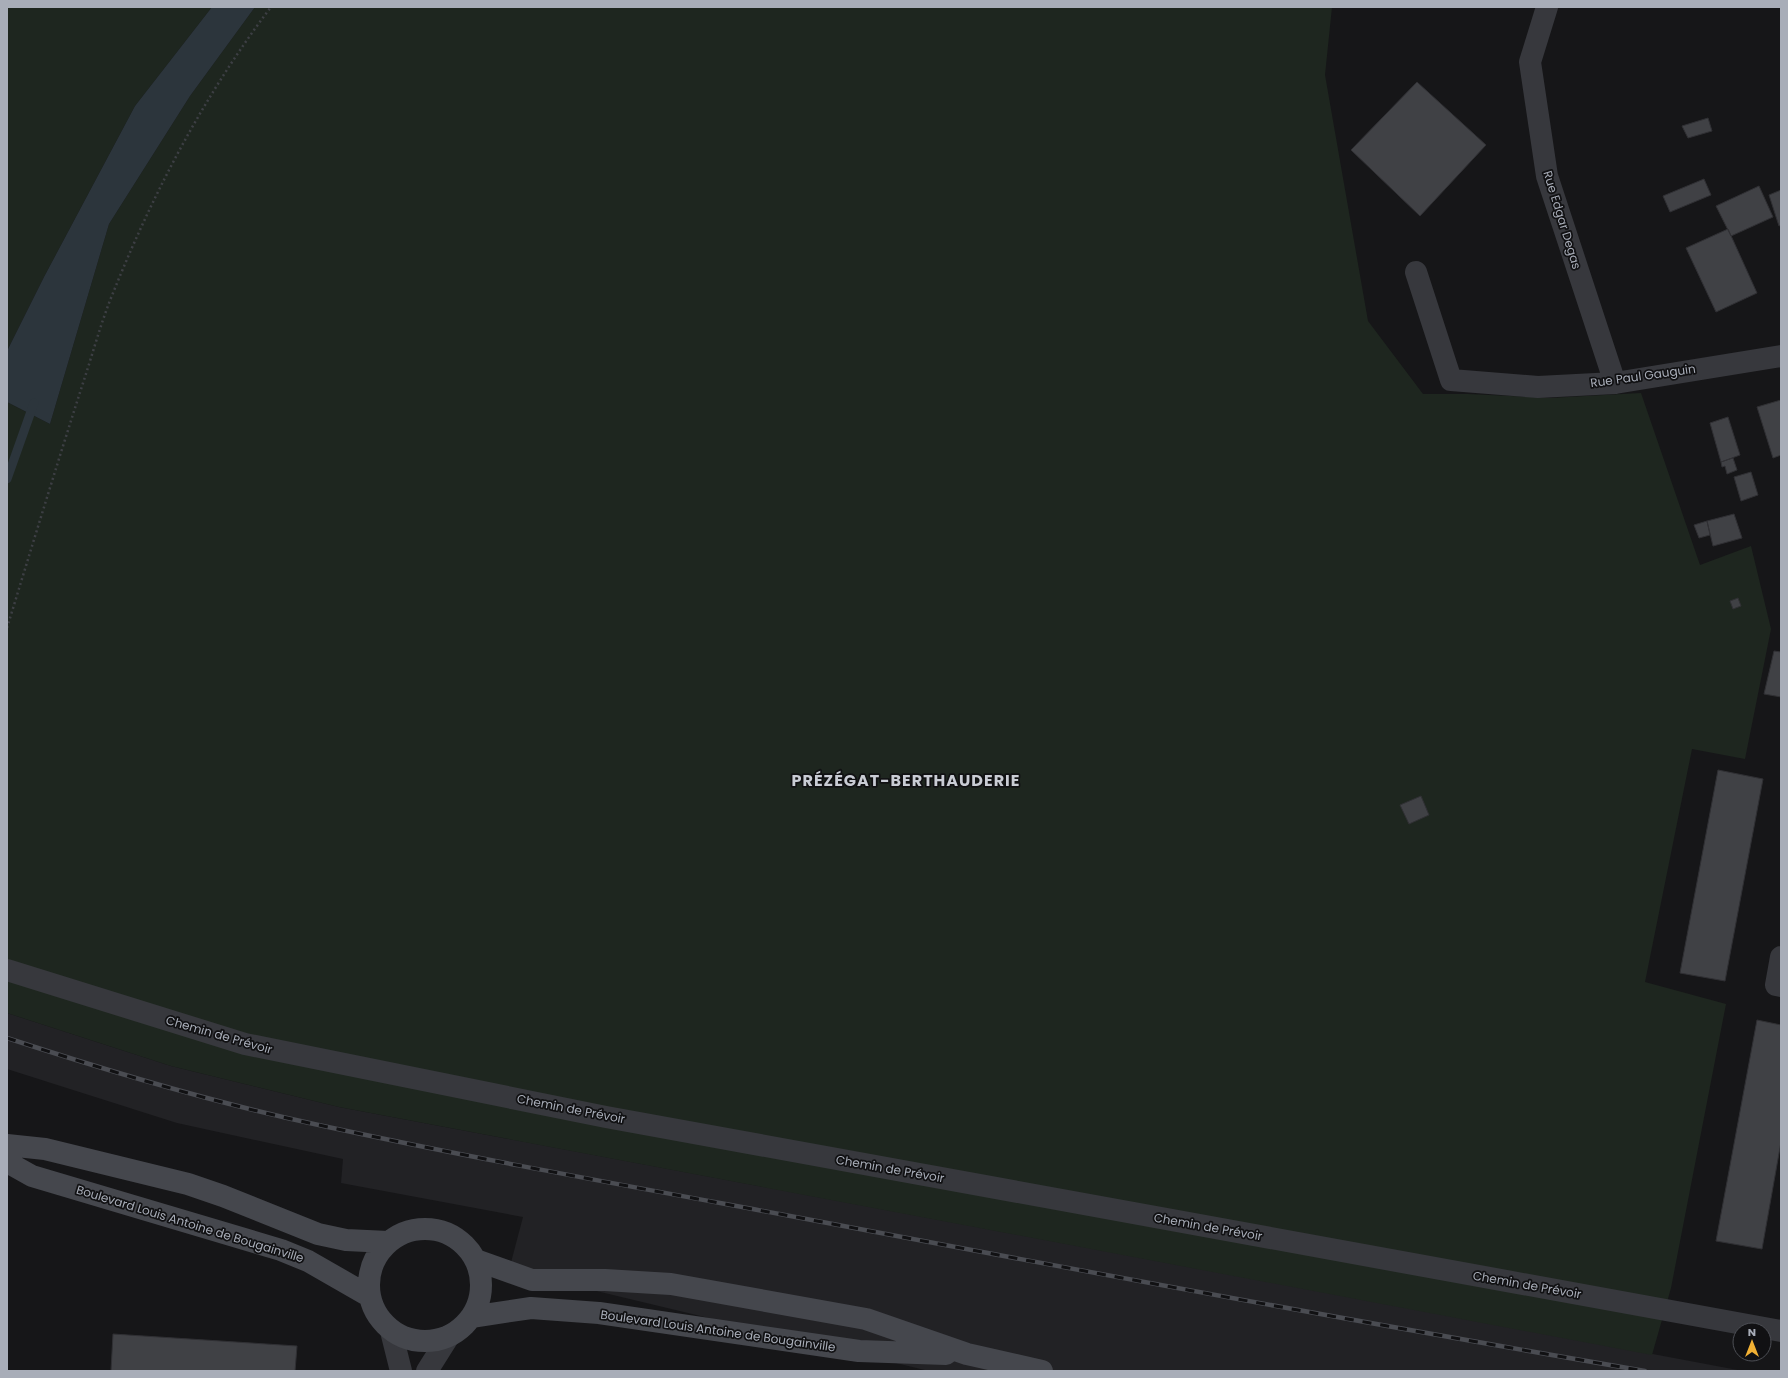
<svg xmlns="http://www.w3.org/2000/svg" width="1788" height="1378" font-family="Poppins,sans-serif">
	<rect width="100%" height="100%" fill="#161618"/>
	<path fill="#222225" d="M7 1013 171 1066 339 1107 1743 1371H929L509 1270 523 1217 341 1183 343 1159 177 1123 7 1069Z"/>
	<path fill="#1e261f" d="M7 7H212L135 106 44 277 7 351Z
		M255 7H1332L1325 75 1368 321 1423 394H1468L1550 398 1641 393 1700 565 1751 546 1771 629 1745 759 1692 749 1645 982 1726 1004 1671 1288 1652 1355 339 1107 171 1066 7 1013V402L50 424 109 224 190 96Z"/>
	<path fill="#2c353c" d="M212 7H255L190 96 109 224 50 424 7 402V351L44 277 135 106Z"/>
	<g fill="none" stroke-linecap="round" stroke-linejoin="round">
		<path stroke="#2c353c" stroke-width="9" d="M7 479 34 403"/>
	</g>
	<path fill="#404145" stroke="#303034" d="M1417 82 1486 145 1420 216 1351 150Z
		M1708 118 1712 131 1688 138 1682 126Z
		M1704 179 1711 195 1670 212 1663 196Z
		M1759 186 1773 217 1731 236 1716 206Z
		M1781 190V225L1779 226 1769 195Z
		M1728 229 1757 293 1716 312 1686 248Z
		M1781 400V455L1773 458 1757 407Z
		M1728 417 1740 455 1721 462 1710 423Z
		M1733 458 1737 470 1727 474 1725 466 1722 467 1721 462Z
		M1751 472 1758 495 1741 501 1734 477Z
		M1734 514 1742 538 1713 546 1707 521Z
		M1707 521 1710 535 1699 538 1694 525Z
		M1738 598 1741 606 1733 609 1730 601Z
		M1774 651 1781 652V697L1764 694Z
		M1718 770 1763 779 1725 981 1680 973Z
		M1421 796 1429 815 1409 824 1400 805Z
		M1757 1020 1781 1025V1142L1762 1249 1716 1241Z
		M113 1334 297 1346 295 1371H111Z"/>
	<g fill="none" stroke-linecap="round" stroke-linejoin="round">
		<path stroke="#3d3f44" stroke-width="2.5" stroke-dasharray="2 3" stroke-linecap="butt" d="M7 628C32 546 57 464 83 383 93 353 101 322 113 293 154 191 205 94 271 7"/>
		<path stroke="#37383d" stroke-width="22" d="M1547 7 1530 62 1547 176 1615 383
			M1416 272 1451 380 1538 387 1615 383 1781 356
			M1781 957 1776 985 1781 986
			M7 970 245 1044 606 1117 1781 1331
			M391 1331 401 1371
			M427 1371 449 1336"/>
		<path stroke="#45474d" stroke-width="22" d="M7 1145 45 1149 188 1184 223 1196 318 1234 346 1240 388 1242
			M7 1162 32 1176 281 1250 308 1261 369 1296
			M369 1285a56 56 0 1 1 112 0a56 56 0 1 1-112 0Z
			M476 1260 532 1280H605L671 1284 866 1319 967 1354 1042 1371
			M471 1317 531 1308 599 1313 859 1351 946 1354"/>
		<g stroke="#4a4c52" stroke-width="4.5">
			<path id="rail" d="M7 1038C108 1071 211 1102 314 1124 476 1159 639 1188 801 1218 1082 1271 1363 1323 1645 1371"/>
		</g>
		<use href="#rail" stroke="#111113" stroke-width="3" stroke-dasharray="9" stroke-linecap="butt"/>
	</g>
	<g text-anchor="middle" stroke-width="3.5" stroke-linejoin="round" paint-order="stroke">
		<g font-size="12" fill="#a8adb8" stroke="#111113">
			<text transform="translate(1562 220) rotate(73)" y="4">Rue Edgar Degas</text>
			<text transform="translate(1643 376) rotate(-8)" y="4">Rue Paul Gauguin</text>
			<text transform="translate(219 1035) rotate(16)" y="4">Chemin de Prévoir</text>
			<text transform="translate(571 1109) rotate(11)" y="4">Chemin de Prévoir</text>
			<text transform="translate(890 1169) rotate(10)" y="4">Chemin de Prévoir</text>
			<text transform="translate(190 1224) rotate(17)" y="4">Boulevard Louis Antoine de Bougainville</text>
			<text transform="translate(1208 1227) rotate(10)" y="4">Chemin de Prévoir</text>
			<text transform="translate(1527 1285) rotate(10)" y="4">Chemin de Prévoir</text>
			<text transform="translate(718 1331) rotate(8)" y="4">Boulevard Louis Antoine de Bougainville</text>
		</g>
		<g font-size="16" font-weight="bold" letter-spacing="1" fill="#c9ccd4" stroke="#111113">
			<text x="906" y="786">PRÉZÉGAT-BERTHAUDERIE</text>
		</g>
	</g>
	<rect width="1788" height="1378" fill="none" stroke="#a8adb8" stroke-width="16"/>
	<g transform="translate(1752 1342)"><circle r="19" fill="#111113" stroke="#4d4f55"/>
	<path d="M0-3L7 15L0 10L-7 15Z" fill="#f2b134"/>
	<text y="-6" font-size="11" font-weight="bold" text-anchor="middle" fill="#a8adb8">N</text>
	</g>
</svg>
